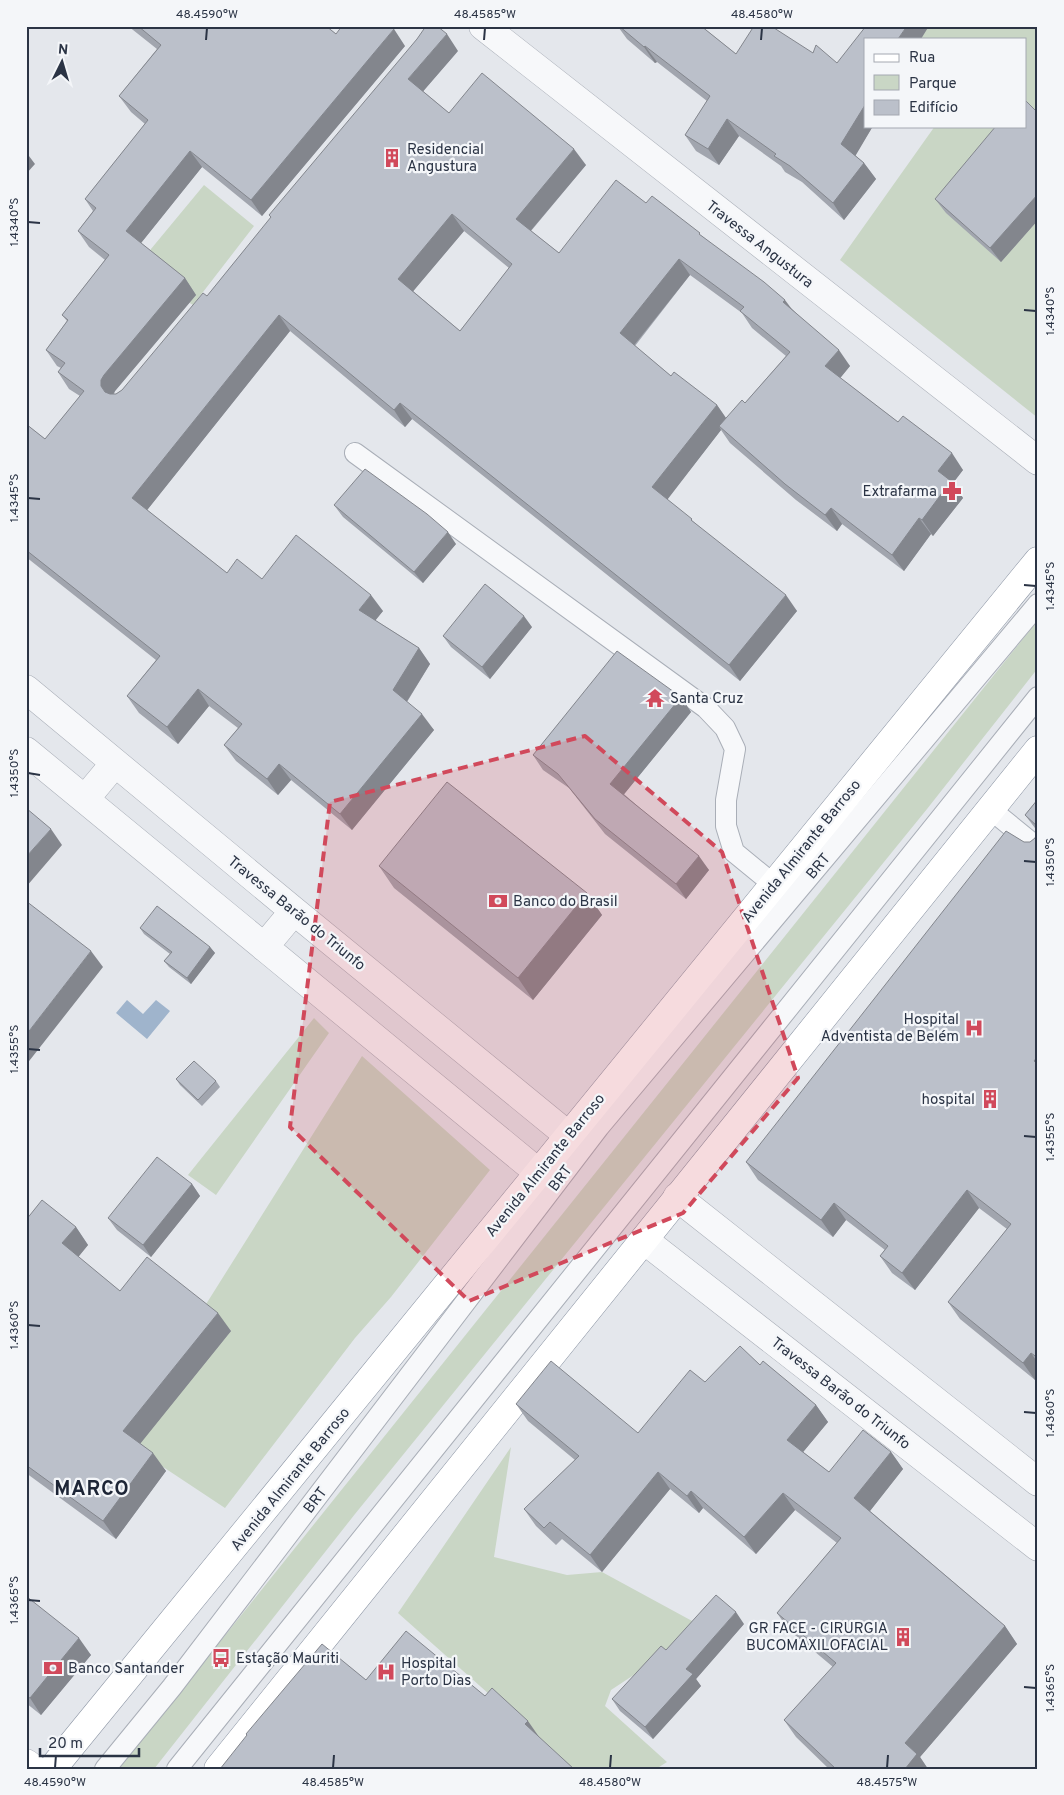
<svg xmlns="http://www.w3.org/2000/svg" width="1064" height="1795" font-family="Overpass,sans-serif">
	<rect width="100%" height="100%" fill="#e4e7ec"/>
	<path fill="#c9d6c5" d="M855 26H1038V418L840 260 935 126H1025V39H893Z
		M204 185 254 226 193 305 177 295 146 255Z
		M1038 620V668L927 809 355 1514 154 1769H118Z
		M314 1018 329 1033 216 1195 188 1175Z
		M362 1056 490 1170 391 1297 355 1338 225 1508 136 1449 203 1309Z
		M511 1447 494 1557 567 1575 602 1572 705 1628 611 1690 605 1706 667 1762 656 1769H573L398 1613Z"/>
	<path fill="#9fb4cc" d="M127 1000 143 1014 156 1000 170 1011 147 1039 116 1013Z"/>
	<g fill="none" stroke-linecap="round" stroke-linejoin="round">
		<g stroke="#a9aeb7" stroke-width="22">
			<path id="service" d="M355 453 706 708 725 728 735 749 726 800V826L734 852 773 884
				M990 809 1038 848
				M105 1769 172 1687 599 1127 1038 604
				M177 1769 1038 697"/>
		</g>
		<g stroke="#a9aeb7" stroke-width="29">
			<path id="tertiary" d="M483 26 1038 461
				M26 689 294 911 569 1136
				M26 751 539 1173
				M85 799 115 763
				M264 947 294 911
				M677 1197 1038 1482
				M644 1240 1038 1547"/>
		</g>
		<g stroke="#a9aeb7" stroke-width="29">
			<path id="secondary" d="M26 1763 34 1769"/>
		</g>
		<g stroke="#8b94a3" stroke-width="29">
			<path id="trunk" d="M52 1769 1038 561
				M218 1769 1038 750"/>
		</g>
		<use href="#service" stroke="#f7f8fa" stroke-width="20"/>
		<use href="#tertiary" stroke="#f7f8fa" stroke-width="28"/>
		<use href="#secondary" stroke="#fff" stroke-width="28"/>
		<use href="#trunk" stroke="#fff" stroke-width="28"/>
	</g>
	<path fill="#a1a5ae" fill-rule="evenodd" d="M128 26H326L336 34 405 46 262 216 202 167 141 243 185 278 196 295 115 391 114 394H116L122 390 207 296 271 218 269 215 458 51 423 91 449 113 586 165 531 231 559 253 646 203 702 236 793 310 850 366 840 378 898 422 963 470 953 483 963 498 933 536 931 534 904 571 842 524 837 531 796 500 730 443 721 430 667 499 797 611 740 681 412 419 405 427 290 331 147 510 227 573 262 579 383 611 375 620 419 648 430 664 407 702 434 730 352 830 291 780 278 795 236 761 224 745 238 728 209 706 178 744 139 713 127 696 156 660 26 557V424L45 439 80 396 69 389 58 372 61 368 57 366 46 350 67 321 62 315 105 260 89 247 78 231 93 211 85 199 145 124 131 112 119 96 157 49ZM464 231 509 268 460 331 413 291ZM690 275 742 313 752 328 786 356 745 403 726 418 717 405 671 376 635 346Z
		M617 26H701L736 54 813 53 837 63 865 39V126H873L855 155 864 163 876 179 844 220 802 182 785 172 781 166 739 136 719 165 696 151 685 135 707 101 657 62 655 63 627 39 619 28Z
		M1038 113V220L1001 262 946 213 935 199Z
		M334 505 456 544 423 583 343 517Z
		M532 627 490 679 451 647 443 636Z
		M681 697 691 712 624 794 709 870 686 899 605 834 569 788 543 770 533 755Z
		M1038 799V1377L1035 1380 960 1319 948 1302 1007 1229 979 1208 915 1290 892 1273 880 1256 885 1250 846 1220 833 1237 758 1180 746 1162 1024 842H1030L1035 838 1038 832 1025 815Z
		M379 866 587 893 602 915 533 1000 394 888Z
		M140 928 210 947 215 953 191 984 169 967 164 961 170 954 144 934Z
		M176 1079 216 1081 220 1087 202 1106 180 1085Z
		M192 1184 200 1196 151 1257 117 1230 108 1218Z
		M26 1220 76 1227 88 1245 78 1257 120 1291 231 1331 140 1443 166 1471 116 1539 26 1473Z
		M760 1365 816 1405 828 1422 803 1452 829 1472 891 1452 903 1469 870 1511 1005 1626 1017 1644 920 1757 928 1769H829L796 1737 784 1720 833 1667 789 1630 777 1613 837 1543 795 1510 756 1554 703 1508 699 1513 670 1489 602 1572 562 1539 556 1545 536 1526 524 1509 575 1460 528 1421 516 1404 638 1433 705 1382Z
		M26 1596 91 1655 41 1715 26 1703Z
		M744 1624 696 1679 701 1686 653 1739 620 1711 612 1699 666 1650Z"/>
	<path fill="#83868d" d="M907 26H929L921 39H898Z
		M394 29 405 46 262 216 251 200Z
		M447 34 458 51 420 95 408 79Z
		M645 46 657 62 655 63 644 47Z
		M865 105V126H873L853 160 841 144Z
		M727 119 739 136 719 165 708 149Z
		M574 149 586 165 527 235 516 219Z
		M190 151 202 167 137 248 126 231Z
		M26 152 35 164 26 174Z
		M864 163 876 179 844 220 833 203Z
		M1038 194V220L1001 262 990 248Z
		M452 214 464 231 410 295 398 279Z
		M679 259 690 275 631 349 620 333Z
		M185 278 196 295 115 391 112 396 113 403 101 386V380L104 375Z
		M785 300 797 316 783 302Z
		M279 315 290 331 144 514 132 498Z
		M839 350 850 366 837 382 825 366Z
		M400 403 412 419 405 427 394 410Z
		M717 405 728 421 719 426 721 430 664 504 652 487Z
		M952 453 963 470 953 483 963 498 933 536 922 520 938 471Z
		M831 508 842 524 837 531 825 515Z
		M919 518 931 534 904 571 892 555Z
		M448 532 456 544 423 583 414 572Z
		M371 595 383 611 371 626 359 610Z
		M786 595 797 611 740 681 729 665Z
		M524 616 532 627 490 679 482 667Z
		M419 648 430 664 404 706 393 690Z
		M198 689 209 706 178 744 167 727Z
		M681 697 691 712 621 798 610 784Z
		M422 714 434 730 352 830 340 814Z
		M279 764 291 780 278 795 267 779Z
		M51 829 62 845 26 887V857Z
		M699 856 709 870 686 899 676 884Z
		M587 893 602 915 533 1000 518 978Z
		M210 947 215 953 191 984 187 978Z
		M91 951 103 967 26 1065V1035Z
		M1038 1056V1067L1034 1061Z
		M192 1184 200 1196 151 1257 143 1245Z
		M967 1190 979 1208 915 1290 902 1273Z
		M834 1203 846 1220 833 1237 821 1220Z
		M76 1227 88 1245 75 1261 62 1243Z
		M218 1313 231 1331 136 1449 123 1431Z
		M1031 1353 1038 1363V1377L1035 1380 1023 1363Z
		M816 1405 828 1422 799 1457 787 1440Z
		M891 1452 903 1469 866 1516 854 1498Z
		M153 1453 166 1471 116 1539 103 1521Z
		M658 1472 670 1489 602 1572 590 1555Z
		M691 1491 703 1508 699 1513 687 1496Z
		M783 1493 795 1510 756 1554 744 1537Z
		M736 1612 744 1624 696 1679 701 1686 653 1739 645 1727 686 1669Z
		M1005 1626 1017 1644 920 1757 928 1769H905V1743Z
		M79 1638 91 1655 41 1715 30 1698Z
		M528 1721 544 1744 525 1724Z"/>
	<path fill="#bbc0ca" stroke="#83868d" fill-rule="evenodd" d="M138 26H326L336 34 342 26H390L394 29 251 200 190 151 126 231 185 278 104 375 101 380V386L105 392 110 394H116L122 390 203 293 207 296 271 217 269 215 417 39 426 26H437L447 34 408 79 449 113 482 73 574 149 516 219 559 253 616 180 646 203 652 196 700 233 699 234 764 282 785 300 783 302 839 350 825 366 898 422 903 416 952 453 938 471 951 481 922 520 919 518 892 555 831 508 825 515 785 484 719 426 742 400 745 403 790 352 740 311 744 307 679 259 620 333 671 376 674 372 717 405 652 487 692 519 691 520 786 595 729 665 400 403 394 410 279 315 132 498 227 573 237 559 262 579 296 535 371 595 359 610 419 648 393 690 422 714 340 814 279 764 267 779 224 745 242 724 198 689 167 727 127 696 160 656 26 550V424L45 439 84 391 58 372 65 363 46 350 68 320 62 315 109 255 78 231 96 208 85 199 148 120 119 96 161 45ZM452 214 512 264 460 331 398 279Z
		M619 26H701L736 54 754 26H771L813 53 816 45 837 63 866 26H907L898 39H865V105L841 144 864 163 833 203 790 166 774 156 776 154 727 119 708 149 685 135 710 96 645 46 644 47Z
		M1025 100 1038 113V194L990 248 935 199 996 126H1025Z
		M365 469 427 514 448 532 414 572 334 505Z
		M485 584 524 616 482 667 443 636Z
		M617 651 681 697 610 784 699 856 676 884 595 819 558 774 533 755Z
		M447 782 587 893 518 978 379 866Z
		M1038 799V1056L1034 1061 1038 1064V1358L1031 1353 1023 1363 948 1302 1011 1224 967 1190 902 1273 880 1256 888 1246 834 1203 821 1220 746 1162 1006 831 1024 842H1030L1035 838 1038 832 1037 826 1025 815Z
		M26 808 51 829 26 857Z
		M26 901 91 951 26 1035Z
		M157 906 210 947 187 978 164 961 172 952 140 928Z
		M194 1061 216 1081 198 1100 176 1079Z
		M157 1157 192 1184 143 1245 108 1218Z
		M42 1200 76 1227 62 1243 120 1291 147 1257 218 1313 123 1431 153 1453 103 1521 26 1465V1220Z
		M740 1346 760 1365 763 1361 816 1405 787 1440 829 1472 863 1430 891 1452 854 1498 1005 1626 905 1743 917 1754 905 1769H836L784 1720 836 1663 777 1613 841 1538 783 1493 744 1537 691 1491 687 1496 658 1472 590 1555 550 1522 544 1528 524 1509 579 1456 516 1404 551 1361 638 1433 690 1370 705 1382Z
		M716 1595 736 1612 686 1669 693 1674 645 1727 612 1699 661 1646 666 1650Z
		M26 1596 79 1638 30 1698 26 1696Z
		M406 1631 485 1696 492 1688 528 1721 525 1724 574 1769H220L247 1735 246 1734 322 1644 366 1680Z"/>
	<path fill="#d1495b" fill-opacity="0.2" stroke="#d1495b" stroke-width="4" stroke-dasharray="10 6" stroke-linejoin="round" d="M585 736 722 852 798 1078 683 1213 469 1301 290 1127 330 802Z"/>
	<path fill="none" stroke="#2b3445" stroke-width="2" d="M206 40 207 28M484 40 485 28M761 40 762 28M28 222 40 223M1024 310 1036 311M28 498 40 499M1024 585 1036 586M28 773 40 775M1024 861 1036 862M28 1049 40 1050M1024 1136 1036 1137M28 1325 40 1326M1024 1412 1036 1413M28 1600 40 1601M1024 1687 1036 1688M55 1768 56 1755M333 1768 334 1755M610 1768 611 1755M887 1768 888 1755"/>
	<defs>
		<g id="building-bare" transform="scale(1.5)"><path d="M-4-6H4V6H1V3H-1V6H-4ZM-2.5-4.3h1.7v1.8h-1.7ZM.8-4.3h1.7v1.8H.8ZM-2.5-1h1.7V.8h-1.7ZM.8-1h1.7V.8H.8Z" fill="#d1495b" stroke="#f4f6f9" stroke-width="2.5" paint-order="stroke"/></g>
		<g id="pharmacy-bare" transform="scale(1.5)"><path d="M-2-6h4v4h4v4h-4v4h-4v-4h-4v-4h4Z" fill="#d1495b" stroke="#f4f6f9" stroke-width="2.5" paint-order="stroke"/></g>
		<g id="temple-bare" transform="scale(1.5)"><path d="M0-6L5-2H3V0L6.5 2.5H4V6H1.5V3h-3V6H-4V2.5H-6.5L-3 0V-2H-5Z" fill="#d1495b" stroke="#f4f6f9" stroke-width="2.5" paint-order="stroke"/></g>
		<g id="bank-bare" transform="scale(1.5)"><path d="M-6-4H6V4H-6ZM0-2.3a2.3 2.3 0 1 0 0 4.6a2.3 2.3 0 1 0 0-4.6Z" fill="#d1495b" stroke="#f4f6f9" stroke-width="2.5" paint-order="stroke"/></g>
		<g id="hospital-bare" transform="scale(1.5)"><path d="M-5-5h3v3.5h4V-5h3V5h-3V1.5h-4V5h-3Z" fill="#d1495b" stroke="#f4f6f9" stroke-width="2.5" paint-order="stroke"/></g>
		<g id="bus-bare" transform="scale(1.5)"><path d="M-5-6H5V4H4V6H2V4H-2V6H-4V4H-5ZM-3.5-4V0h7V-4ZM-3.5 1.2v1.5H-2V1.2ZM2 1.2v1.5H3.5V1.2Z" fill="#d1495b" stroke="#f4f6f9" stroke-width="2.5" paint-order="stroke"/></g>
	</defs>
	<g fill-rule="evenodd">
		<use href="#building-bare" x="392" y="158"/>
		<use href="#pharmacy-bare" x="952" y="491"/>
		<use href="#temple-bare" x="655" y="698"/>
		<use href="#bank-bare" x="498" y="901"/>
		<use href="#hospital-bare" x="974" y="1028"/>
		<use href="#building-bare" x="990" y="1099"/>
		<use href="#building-bare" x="903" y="1637"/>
		<use href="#bus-bare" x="221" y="1658"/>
		<use href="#bank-bare" x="53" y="1668"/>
		<use href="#hospital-bare" x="386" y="1672"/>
	</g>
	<g text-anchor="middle" stroke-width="4.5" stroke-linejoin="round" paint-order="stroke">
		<g font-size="15" fill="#2b3445" stroke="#f4f6f9" text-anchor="start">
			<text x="407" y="154">Residencial<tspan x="407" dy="17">Angustura</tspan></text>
			<text x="937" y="496" text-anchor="end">Extrafarma</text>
			<text x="670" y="703">Santa Cruz</text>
			<text x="513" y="906">Banco do Brasil</text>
			<text x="959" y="1024" text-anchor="end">Hospital<tspan x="959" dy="17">Adventista de Belém</tspan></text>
			<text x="975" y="1104" text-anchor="end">hospital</text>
			<text x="888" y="1633" text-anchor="end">GR FACE - CIRURGIA<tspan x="888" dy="17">BUCOMAXILOFACIAL</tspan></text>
			<text x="236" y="1663">Estação Mauriti</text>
			<text x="401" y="1668">Hospital<tspan x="401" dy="17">Porto Dias</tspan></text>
			<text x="68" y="1673">Banco Santander</text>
		</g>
		<g font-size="15" fill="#2b3445" stroke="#f4f6f9">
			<text transform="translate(760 244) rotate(38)" y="5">Travessa Angustura</text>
			<text transform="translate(801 851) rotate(-51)" y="5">Avenida Almirante Barroso</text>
			<text transform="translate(818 866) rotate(-50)" y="5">BRT</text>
			<text transform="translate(297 913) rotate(39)" y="5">Travessa Barão do Triunfo</text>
			<text transform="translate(545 1165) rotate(-51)" y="5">Avenida Almirante Barroso</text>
			<text transform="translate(560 1178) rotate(-53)" y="5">BRT</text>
			<text transform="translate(841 1393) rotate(38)" y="5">Travessa Barão do Triunfo</text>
			<text transform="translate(290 1479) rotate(-51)" y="5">Avenida Almirante Barroso</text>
			<text transform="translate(315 1500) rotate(-53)" y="5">BRT</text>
		</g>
		<g font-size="20" font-weight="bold" letter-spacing="1" fill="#1d2536" stroke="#f4f6f9">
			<text x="92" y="1495">MARCO</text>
		</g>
	</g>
	<rect width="1064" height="1795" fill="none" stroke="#f4f6f9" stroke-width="55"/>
	<rect x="864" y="38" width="162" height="90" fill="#f4f6f9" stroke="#a4a8b1"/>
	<rect x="874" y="54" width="25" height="8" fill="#ffffff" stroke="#a4a8b1"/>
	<text x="909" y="62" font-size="15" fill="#2b3445">Rua</text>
	<rect x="874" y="75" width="25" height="15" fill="#c9d6c5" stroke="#a4a8b1"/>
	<text x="909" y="88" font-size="15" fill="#2b3445">Parque</text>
	<rect x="874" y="100" width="25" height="15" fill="#bbc0ca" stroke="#a4a8b1"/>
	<text x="909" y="112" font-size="15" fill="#2b3445">Edifício</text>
	<g transform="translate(62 62) rotate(5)" stroke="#f4f6f9" stroke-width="4" paint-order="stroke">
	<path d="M0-4L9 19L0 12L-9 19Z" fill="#2b3445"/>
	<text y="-8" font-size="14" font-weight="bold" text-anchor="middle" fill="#2b3445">N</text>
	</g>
	<path d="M40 1748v8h99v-8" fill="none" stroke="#2b3445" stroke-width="2.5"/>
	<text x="48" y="1748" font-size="15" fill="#2b3445" stroke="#f4f6f9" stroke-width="4" paint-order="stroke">20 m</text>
	<rect x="28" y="28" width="1008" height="1740" fill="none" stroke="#2b3445" stroke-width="2"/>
	<g font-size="12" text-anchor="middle" fill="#2b3445">
		<text x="207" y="18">48.4590°W</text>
		<text x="485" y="18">48.4585°W</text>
		<text x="762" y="18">48.4580°W</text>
		<text transform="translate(14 222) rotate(-90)" y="4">1.4340°S</text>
		<text transform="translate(1050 311) rotate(-90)" y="4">1.4340°S</text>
		<text transform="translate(14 498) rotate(-90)" y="4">1.4345°S</text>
		<text transform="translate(1050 586) rotate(-90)" y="4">1.4345°S</text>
		<text transform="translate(14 773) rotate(-90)" y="4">1.4350°S</text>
		<text transform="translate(1050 862) rotate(-90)" y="4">1.4350°S</text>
		<text transform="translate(14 1049) rotate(-90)" y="4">1.4355°S</text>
		<text transform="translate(1050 1137) rotate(-90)" y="4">1.4355°S</text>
		<text transform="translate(14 1325) rotate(-90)" y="4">1.4360°S</text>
		<text transform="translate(1050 1413) rotate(-90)" y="4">1.4360°S</text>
		<text transform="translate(14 1600) rotate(-90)" y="4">1.4365°S</text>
		<text transform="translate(1050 1688) rotate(-90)" y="4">1.4365°S</text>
		<text x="55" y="1786">48.4590°W</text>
		<text x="333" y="1786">48.4585°W</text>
		<text x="610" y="1786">48.4580°W</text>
		<text x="887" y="1786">48.4575°W</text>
	</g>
</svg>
